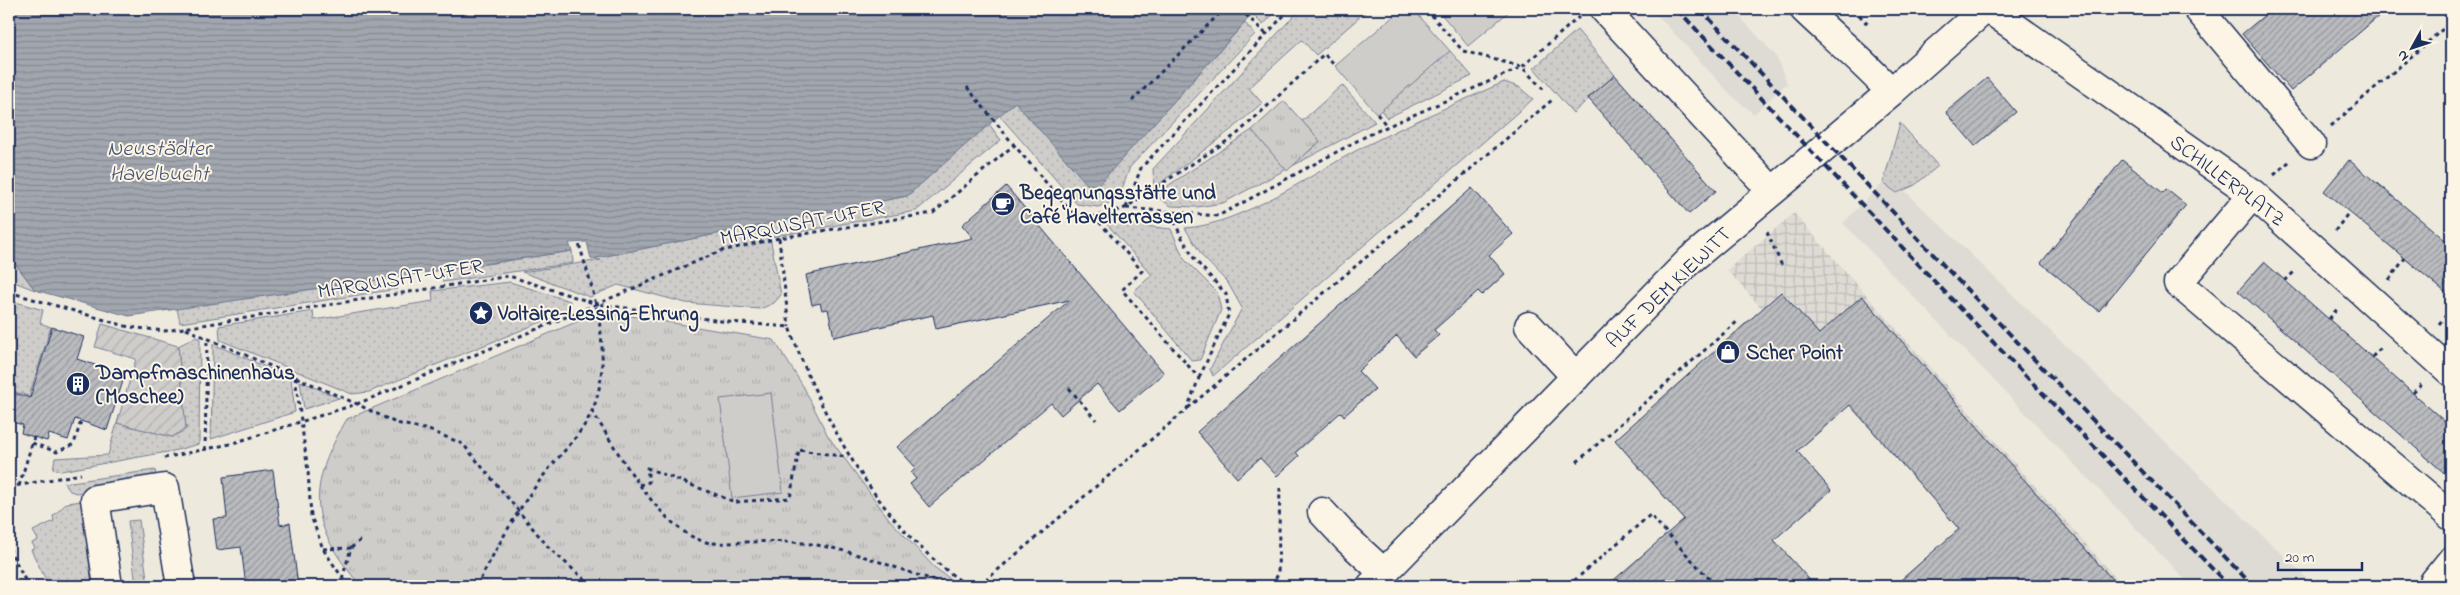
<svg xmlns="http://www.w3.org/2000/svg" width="2460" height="595" font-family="'Indie Flower',sans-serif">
	<defs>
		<pattern id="industrial-grid" width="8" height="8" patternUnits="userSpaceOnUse" patternTransform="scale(1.25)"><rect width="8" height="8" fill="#dedbd4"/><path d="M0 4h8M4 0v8" fill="none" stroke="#bebcb8"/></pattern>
		<pattern id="grass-dots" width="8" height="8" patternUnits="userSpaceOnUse" patternTransform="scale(1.25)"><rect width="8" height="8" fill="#cfcdca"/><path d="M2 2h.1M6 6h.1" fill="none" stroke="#b1b0b0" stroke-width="1.8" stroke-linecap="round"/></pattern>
		<pattern id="park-tufts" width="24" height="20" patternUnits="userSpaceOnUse" patternTransform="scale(1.25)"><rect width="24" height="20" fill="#cfcdca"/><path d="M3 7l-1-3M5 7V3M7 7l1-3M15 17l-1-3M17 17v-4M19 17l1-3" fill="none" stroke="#b1b0b0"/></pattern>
		<pattern id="garden-furrows" width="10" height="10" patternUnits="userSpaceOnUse" patternTransform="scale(1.25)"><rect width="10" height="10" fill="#cfcdca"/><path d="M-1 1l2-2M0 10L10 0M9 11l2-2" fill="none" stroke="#b1b0b0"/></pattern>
		<pattern id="water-rules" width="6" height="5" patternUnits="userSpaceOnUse" patternTransform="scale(1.25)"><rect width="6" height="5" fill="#a2a7af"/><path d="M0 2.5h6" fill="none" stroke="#838892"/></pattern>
		<pattern id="building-hatch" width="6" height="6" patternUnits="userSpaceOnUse" patternTransform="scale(1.25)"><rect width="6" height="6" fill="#babbbe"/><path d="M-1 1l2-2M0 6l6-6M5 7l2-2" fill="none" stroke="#96989e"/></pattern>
	</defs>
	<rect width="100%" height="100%" fill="#eee9dd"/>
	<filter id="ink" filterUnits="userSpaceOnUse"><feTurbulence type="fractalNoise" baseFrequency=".02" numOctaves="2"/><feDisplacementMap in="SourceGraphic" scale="10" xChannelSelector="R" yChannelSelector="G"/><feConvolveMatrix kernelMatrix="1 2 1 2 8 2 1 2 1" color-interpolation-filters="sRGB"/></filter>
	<g filter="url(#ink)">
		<path fill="#dedbd4" d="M1652 9H1733L1776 56 1787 83 1754 114 1731 95Z
			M1883 183 1897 193 1905 191 2315 586H2191L1843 223Z"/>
		<path fill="url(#industrial-grid)" d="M1794 213 2123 586H1894L1959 529 1727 270Z"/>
		<path fill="url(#grass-dots)" stroke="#757e94" d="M1257 9H1278L1263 25 1252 14Z
			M1300 9H1369L1316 55 1302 40 1249 88 1262 103 1232 129 1154 188 1153 169Z
			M1245 23 1255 34 1130 167 1118 200 1098 207 1077 204 999 115 1015 102 1093 190Z
			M1577 30 1615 75 1573 113 1534 68Z
			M1450 51 1472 76 1387 118 1381 110Z
			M1504 82 1519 87 1533 99 1213 376 1210 369 1242 308 1228 283 1203 257 1185 228C1242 225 1314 172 1365 146 1410 123 1457 103 1504 82Z
			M1342 85 1375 122 1223 203 1197 207 1171 206 1154 195 1252 130 1287 170 1320 142 1302 121Z
			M1900 123 1938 166 1915 185 1897 193 1883 183Z
			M989 124 1001 140 916 211 770 237 781 295 774 303 760 309 686 303 618 285 590 297 522 272 601 260 591 259 907 196Z
			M1119 220 1126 224 1171 229 1184 259 1217 292 1221 310 1200 360 1192 361 1134 291 1152 275 1106 223Z
			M572 251 573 263 443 282 441 271Z
			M9 255 35 290 9 280Z
			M393 278 397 289 180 323 177 308Z
			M510 282 570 301V308L566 312 369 392 352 394 220 340 219 326 313 311 314 320 433 301 432 291Z
			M9 300 43 310 40 323 51 327 30 393 31 397 13 391 9 404Z
			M196 337 200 339 199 444 173 451 61 471 53 469 55 458 108 455 117 423 172 437 186 429 178 346Z
			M213 344 291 378 295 412 211 439Z
			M300 381 339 398 304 409Z
			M155 470 157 482 76 493 70 491 64 483Z
			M82 501 92 586H49L31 550 35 548 32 543 38 540 33 531 54 521 53 516 67 503Z
			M139 520 148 586H136L128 521Z"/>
		<path fill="url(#park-tufts)" stroke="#757e94" d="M1284 101 1320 141 1287 171 1252 130Z
			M602 311 774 340 803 386 828 436 889 519 934 567 960 586H361C308 525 306 488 347 419Z"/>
		<path fill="url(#garden-furrows)" stroke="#757e94" d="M102 324 178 346 186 429 172 437 117 423 136 359 95 347Z"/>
		<path fill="#cfcdca" stroke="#757e94" d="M1402 9H1413L1450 51 1377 114 1335 66Z
			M1437 9H1512L1468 46Z
			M771 393 783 492 732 498 720 399Z"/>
		<path fill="url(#water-rules)" stroke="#6c778f" d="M9 9H1257L1093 191 1015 102 907 196 591 259 587 242 569 243 572 251 129 316 35 290 9 255Z"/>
		<path fill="url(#building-hatch)" stroke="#1b2f5e" d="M2272 9H2387L2291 91 2242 34Z
			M1615 75 1716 191 1689 214 1588 98Z
			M1987 78 2016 112 1975 146 1946 112Z
			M2122 160 2163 193 2166 189 2186 205 2099 311 2041 263Z
			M2349 160 2451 245V297L2324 191Z
			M1006 186 1164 373 1120 410 1097 384 1061 415 1051 403 929 507 910 484 916 479 911 473 916 468 897 447 1070 300 936 329 933 315 834 337 828 309 822 310 820 303 812 305 806 275 973 238 962 225Z
			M1472 188 1513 234 1489 255 1505 274 1482 295 1478 291 1434 330 1439 335 1414 356 1397 336 1358 371 1375 389 1344 416 1341 412 1296 452 1299 456 1277 476 1260 458 1237 478 1197 432Z
			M2264 262 2451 427V479L2238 291Z
			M1781 292 1819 334 1862 296 2118 586H1894L1959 529 1850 405 1797 451 1831 490 1774 540 1815 586H1607L1684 519 1615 440Z
			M52 327 84 337 77 359 125 375 107 430 75 419 68 440 49 434 47 441 21 433 23 425 9 421V408L14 393 30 398Z
			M273 470 280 525 290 523 298 586H246L241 547 217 550 213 519 227 518 223 477Z"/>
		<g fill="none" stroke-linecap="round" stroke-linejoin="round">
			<g stroke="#1b2f5e" stroke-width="31">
				<path id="minor" d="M1604 9 1772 191
					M1804 9C1833 37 1864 62 1891 92
					M1989 9 2253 194 2451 372
					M2198 9 2311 144
					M2253 194 2178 283 2451 516
					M1529 326 1576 377
					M1322 512 1347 539 1384 573
					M2434 582 2451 561
					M108 586 95 499 165 488 181 586
					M1371 586 1690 260 1891 92 1985 9"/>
			</g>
			<path stroke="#1b2f5e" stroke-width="3" stroke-dasharray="4 4" stroke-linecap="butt" d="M1240 9 1267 35
				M1426 9 1463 51 1522 67 1543 89
				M1854 9 1869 26
				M967 87 1014 145
				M1132 101 1224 9
				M1377 114 1387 126
				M2331 126 2451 22
				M2274 175 2290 161
				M1126 208 1218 216 1368 135 1522 67 1579 17
				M1126 208 1141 168 1290 9
				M1171 214 1181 236 1195 260 1226 294 1229 314 1199 378
				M2335 231 2349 212
				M1767 232 1782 266
				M779 238 789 327
				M2389 280 2405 258
				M2285 281 2296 270
				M9 292 129 327 165 331 509 276 597 304 721 251 779 238 933 213 1014 145 1072 213 1095 217 1125 208 1236 135 1324 54 1335 66
				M2329 319 2338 308
				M2439 324 2451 309
				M186 329 357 404 396 423 429 430 463 444 550 549 592 586
				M2372 357 2382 347
				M295 377 308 471 311 516 323 549 348 586
				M1069 388 1096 420
				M2413 393 2422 384
				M1188 408 1552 100
				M592 411C616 448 664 539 712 543 724 544 737 542 750 542 772 541 799 541 822 546 868 554 911 576 956 586
				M32 443 57 452 74 444 81 421
				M205 450 207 339
				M164 458 230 444 357 404 597 304 729 322 789 327C824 423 881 528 968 586
				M1577 462 1739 320
				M639 485 649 482 647 468 735 502 790 498 799 450 848 457
				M19 486 34 437
				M9 487 81 474
				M9 548 28 586
				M351 548 362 539
				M323 549 351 548 342 579
				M477 586C495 550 519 507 544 475 563 450 589 429 597 397 611 346 594 293 579 244
				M979 586 1187 409 1199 378 1122 290 1142 271 1095 217
				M1272 586 1278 574 1280 488
				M1568 586 1650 515 1716 586"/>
			<use href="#minor" stroke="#fcf5e5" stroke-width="28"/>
			<path stroke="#1b2f5e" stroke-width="4" stroke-dasharray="8 4" stroke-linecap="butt" d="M1677 9 1936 283 2229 586
				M1700 9 1949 271 2253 586"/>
		</g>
	</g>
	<defs>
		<g id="cafe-disc" transform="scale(1.25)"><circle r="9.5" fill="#1b2f5e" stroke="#fcf5e5"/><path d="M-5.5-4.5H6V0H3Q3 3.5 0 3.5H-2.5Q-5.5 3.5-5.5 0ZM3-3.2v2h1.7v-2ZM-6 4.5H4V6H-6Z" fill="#fff"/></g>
		<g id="sight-disc" transform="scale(1.25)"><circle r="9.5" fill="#1b2f5e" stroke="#fcf5e5"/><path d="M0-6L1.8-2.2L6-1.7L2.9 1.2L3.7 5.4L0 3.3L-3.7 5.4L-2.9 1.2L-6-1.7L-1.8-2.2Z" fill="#fff"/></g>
		<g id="shop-disc" transform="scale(1.25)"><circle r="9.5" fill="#1b2f5e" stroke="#fcf5e5"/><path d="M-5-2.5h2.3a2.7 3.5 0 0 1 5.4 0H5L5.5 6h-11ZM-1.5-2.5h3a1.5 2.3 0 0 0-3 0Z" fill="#fff"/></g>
		<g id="building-disc" transform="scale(1.25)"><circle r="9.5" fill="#1b2f5e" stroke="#fcf5e5"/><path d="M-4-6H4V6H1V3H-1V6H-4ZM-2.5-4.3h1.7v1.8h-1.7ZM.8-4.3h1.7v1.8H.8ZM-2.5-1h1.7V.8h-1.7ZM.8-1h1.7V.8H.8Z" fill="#fff"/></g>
	</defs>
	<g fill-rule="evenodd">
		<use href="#cafe-disc" x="1003" y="204"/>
		<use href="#sight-disc" x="481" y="313"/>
		<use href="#shop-disc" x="1728" y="352"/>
		<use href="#building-disc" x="78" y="384"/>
	</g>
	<g text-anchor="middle" stroke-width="4" stroke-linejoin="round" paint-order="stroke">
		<g font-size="21" fill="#1b2f5e" stroke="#fcf5e5">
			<text transform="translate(2228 180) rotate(37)" y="7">SCHILLERPLATZ</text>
			<text transform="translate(802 222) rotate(-11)" y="7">MARQUISAT-UFER</text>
			<text transform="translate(400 278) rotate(-9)" y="7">MARQUISAT-UFER</text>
			<text transform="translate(1668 287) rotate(-44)" y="7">AUF DEM KIEWITT</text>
		</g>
		<g font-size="21" font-weight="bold" fill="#1b2f5e" stroke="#fcf5e5" text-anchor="start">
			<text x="1020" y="199">Begegnungsstätte und<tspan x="1020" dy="24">Café Havelterrassen</tspan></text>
			<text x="498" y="320">Voltaire-Lessing-Ehrung</text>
			<text x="1746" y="359">Scher Point</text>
			<text x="96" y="379">Dampfmaschinenhaus<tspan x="96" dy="24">(Moschee)</tspan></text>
		</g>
		<g font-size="22" font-style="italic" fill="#445376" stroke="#fcf5e5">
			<text x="159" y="155">Neustädter<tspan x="159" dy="25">Havelbucht</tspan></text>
		</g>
	</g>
	<rect width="2460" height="595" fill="none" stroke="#fcf5e5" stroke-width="30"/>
	<rect x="15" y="15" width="2430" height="565" fill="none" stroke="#1b2f5e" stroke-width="2" filter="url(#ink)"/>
	<g transform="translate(2412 48) rotate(230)" stroke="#fcf5e5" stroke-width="4" paint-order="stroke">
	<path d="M0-4L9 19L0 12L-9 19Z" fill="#1b2f5e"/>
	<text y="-8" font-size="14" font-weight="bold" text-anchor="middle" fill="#1b2f5e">N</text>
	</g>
	<path d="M2278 562v8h84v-8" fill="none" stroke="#1b2f5e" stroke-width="2.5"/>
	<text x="2285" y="562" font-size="15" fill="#1b2f5e" stroke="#fcf5e5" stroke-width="4" paint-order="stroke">20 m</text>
</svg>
